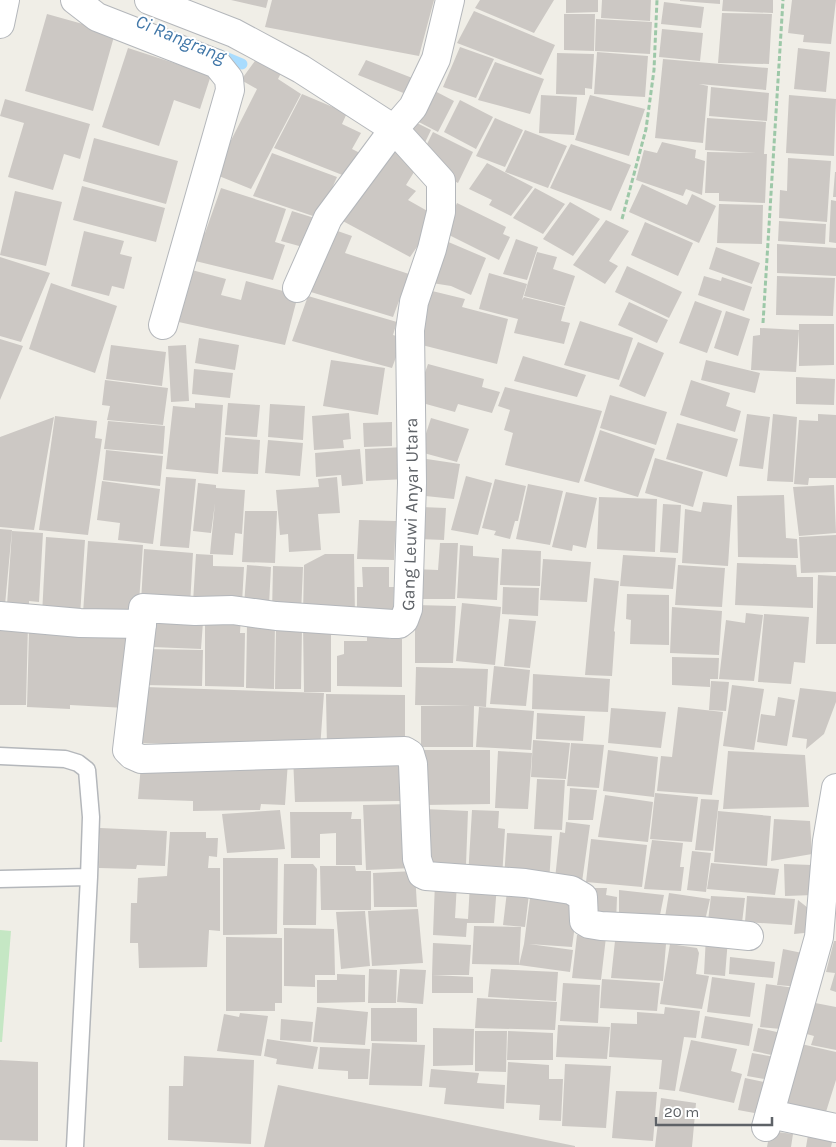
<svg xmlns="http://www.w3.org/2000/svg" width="836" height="1147" font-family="Karla,sans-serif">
	<rect width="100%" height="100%" fill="#f0eee7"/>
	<path fill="#c5e7c4" d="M0 930 11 931 2 1042H0Z"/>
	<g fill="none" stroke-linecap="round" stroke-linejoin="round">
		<path stroke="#a9dcfe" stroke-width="11" d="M218 54 242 64"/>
	</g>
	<path fill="#ccc8c4" d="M231 0H268L266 8Z
		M272 0H434L419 56 265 27Z
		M480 0H554L534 33 475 8Z
		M566 0H598V12L566 13Z
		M602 0H651L650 21 601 18Z
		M680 0H720V4L680 1Z
		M723 0H773V13L722 11Z
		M792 0H836L831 44 803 42 804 35 788 33Z
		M664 2 704 7 701 28 661 24Z
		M474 11 555 45 541 75 457 43Z
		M722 13 772 14 769 64 718 63Z
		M47 14 115 33 93 111 25 91Z
		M564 14H595L594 51 564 50Z
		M596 19 652 22 650 54 595 51Z
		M662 29 703 33 700 61 659 57Z
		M460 47 494 59 476 98 443 87Z
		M128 48 211 75 200 109 174 100 159 146 102 127Z
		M798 48 830 52 826 92 794 89Z
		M597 52 648 56 645 97 594 94Z
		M557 53 594 54 592 89 585 88V95L556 94Z
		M257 58 281 73 278 79 301 94 251 189 214 174 257 89 241 80Z
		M663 59 768 68 766 90 699 84 708 86 703 143 655 138Z
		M366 60 420 81 411 96 358 75Z
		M495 62 544 79 530 114 478 100Z
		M711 87 769 93 767 121 709 116Z
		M431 89 454 101 438 132 415 120Z
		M302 94 347 113 342 124 361 133 352 149 362 154 350 178 274 148Z
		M541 95 577 97 574 135 539 133Z
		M590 95 645 109 629 156 575 140Z
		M789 95 836 99 834 156 786 153Z
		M5 99 90 124 80 159 64 154 53 190 8 177 24 123 0 116Z
		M460 100 493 117 476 149 444 132Z
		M495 118 523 130 505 167 476 156Z
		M707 118 766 122 764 154H767L765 203 719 201V193H705L707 152 756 153 705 150Z
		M413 121 431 130 421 151 406 136Z
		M525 130 567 146 548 188 505 172Z
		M433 132 473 152 458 183 437 172 421 156Z
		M94 138 178 161 166 204 83 181Z
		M662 142 696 150 695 158 705 161 702 195 686 189 683 196 636 180 644 150 657 153Z
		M571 144 631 165 611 211 550 188Z
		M384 145 419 164 406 185 416 191 408 200 438 217 410 257 339 219Z
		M272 153 337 177 319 218 253 196Z
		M788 158 831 161 827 222 779 218 780 190 787 191Z
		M487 163 533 187 511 216 489 205 492 200 469 189Z
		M835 172H836V197H833Z
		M642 184 687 205 692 194 716 206 699 243 629 212Z
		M82 186 165 208 156 242 73 220Z
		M221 188 286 209 275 242 285 245 273 280 187 259 195 231 205 233Z
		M535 188 565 204 543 234 513 218Z
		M15 191 62 202 46 266 0 255Z
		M831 200 836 201V243L829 242Z
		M570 202 600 219 573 256 543 239Z
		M457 203 506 227 503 234 510 237 499 260 443 232Z
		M719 204 763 205 762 244 717 243Z
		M292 211 321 220 310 249 281 241Z
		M606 220 629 231 609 261 618 266 605 284 573 265Z
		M779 221 826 224 825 244 778 241Z
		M645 222 693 243 678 276 631 255Z
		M326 227 352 236 345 253 409 274 393 317 301 289Z
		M84 231 124 241 120 254 132 257 124 289 112 286 109 296 71 286Z
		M439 238 486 258 471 295 451 286 432 283Z
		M516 239 538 247 527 280 503 274Z
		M777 244 836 248V276L777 273Z
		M716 247 760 263 752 284 709 269Z
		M537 252 557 257 553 269 575 276 565 306 524 296Z
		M0 257 50 273 21 342 0 336Z
		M627 266 682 292 669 318 615 292Z
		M188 269 226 279 221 295 241 300 246 281 298 295 285 345 174 321Z
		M489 273 527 284 522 300 524 297 565 307 561 321 570 323 564 344 514 333 518 319 479 309Z
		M704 276 721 281 722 277 752 287 744 311 698 295Z
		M777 276 835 278 833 316 776 315Z
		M51 283 117 306 95 373 29 349Z
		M428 290 465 299 462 307 508 319 497 364 414 343Z
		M308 296 397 322 393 335 403 338 392 368 292 341Z
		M695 301 722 311 707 353 679 343Z
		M629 302 668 320 657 343 618 325Z
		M726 311 750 319 738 356 714 348Z
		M580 321 633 338 619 380 564 365Z
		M799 324H834V365L799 366Z
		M760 328 799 330 796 372 751 370 753 336 760 335Z
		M199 338 239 345 235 370 195 363Z
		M0 339 23 346 0 400Z
		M638 342 664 353 645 397 619 386Z
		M111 345 166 352 162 386 106 379Z
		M186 345 189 401 171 402 168 346Z
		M523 356 586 375 577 397 514 381Z
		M331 360 385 368 378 415 323 406Z
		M706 360 760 373 755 393 701 380Z
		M428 364 484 379 482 387 500 392 492 413 458 404 455 412 415 401Z
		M194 369 233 373 230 398 192 394Z
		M796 377 835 379 834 405 796 404Z
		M105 380 168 388 163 425 107 420 110 406 102 405Z
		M691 380 730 393 726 406 741 411 735 432 680 415Z
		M505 387 602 411 579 483 505 465 513 433 504 430 510 410 498 406Z
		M610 395 667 412 656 445 600 428Z
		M195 403 223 405 218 474 166 469 173 406 195 408Z
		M228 403 260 405 257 437 225 435Z
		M270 404 305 406 303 440 268 437Z
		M349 413 351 439 343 440 344 448 314 450 312 416Z
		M747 414 770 417 763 469 739 466Z
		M773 414 797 417 793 482 767 481Z
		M818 414 836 415V478H809L808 485 794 484 799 420 818 421Z
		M55 416 97 421 95 438 102 439 88 535 39 530Z
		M54 417 34 530 0 527V437Z
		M431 418 469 429 457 462 420 452Z
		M108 421 165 426 163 454 104 449Z
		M392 422V446L364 447 363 423Z
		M677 423 738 439 727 477 666 459Z
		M600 430 655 449 638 497 584 481Z
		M225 437 260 440 258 474 222 472Z
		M268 440 303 443 300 476 265 473Z
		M405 447 406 479 366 481 365 449Z
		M360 449 363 484 342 486 341 475 316 477 315 453Z
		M106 450 163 456 160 486 103 480Z
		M420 458 460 464 454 499 416 495Z
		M655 458 703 472 693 507 645 493Z
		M466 476 492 483 478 535 451 530Z
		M166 477 196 479 189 548 160 546Z
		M337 477 340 513 318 514 321 550 289 552 288 534 280 535 276 490 319 487 318 479Z
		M495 479 526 486 518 521H515L510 539 494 535 496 531 482 528Z
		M102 481 160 489 153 544 118 540 120 523 97 520Z
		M198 483 216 485V488L245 490 242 534 235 533 233 555 210 554 215 503 211 533 193 531Z
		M528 484 563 491 550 545 516 539Z
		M834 485 836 533 799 536 793 487Z
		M566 492 597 498 586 548 573 545 572 551 552 547Z
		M784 495 786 538 797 539 798 558 738 557 737 496Z
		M599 497 657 499 655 552 597 549Z
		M703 502 732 505 728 566 682 563 685 509 701 512Z
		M663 504 681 505 678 553 660 552Z
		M421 507 446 508 444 540 419 539Z
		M245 511H277L275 563 242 562Z
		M359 520 396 521 394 560 357 559Z
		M0 529 12 530 5 605H0Z
		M12 531 43 533 39 602 29 601V607L7 605Z
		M836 535V572L801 573 799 537Z
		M46 537 85 540 80 616 42 615Z
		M88 541 143 545 138 616 83 613Z
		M440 543H458L455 599H414V569L438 570Z
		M460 545 473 546V556L499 558 497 600 457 598Z
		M144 549 193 553 190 605 141 602Z
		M502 549 541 551 540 586 500 585Z
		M196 554 213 555V566L244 567 242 603 193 602Z
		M325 554H354L355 617 303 616 304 565Z
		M623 555 676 558 673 589 620 586Z
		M543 559 591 562 587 602 540 600Z
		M737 563 796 565 797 577H813V608L735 605Z
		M247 565 271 567 269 605H244Z
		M678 565 725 568 722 607 675 605Z
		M273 566 303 567 301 614 272 613Z
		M362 567H389V587H394L393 616 357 615V587H363Z
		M818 575 836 576V644H816Z
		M594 578 619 581 614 631 615 632 612 676 585 675Z
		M503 587 539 588 538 616 502 614Z
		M627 594 669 595V645L630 644 631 620 626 619Z
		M462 603 501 607 495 665 456 661Z
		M415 605 456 606 453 663H415Z
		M672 607 722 611 719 655 670 653Z
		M746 613 763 615 754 681 719 679 726 620 745 623Z
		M764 614 809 617 805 663 794 662 791 684 758 682Z
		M205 616H241L240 633H245L244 687 205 686Z
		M509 619 536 621 530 668 504 666Z
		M152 620 203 622 201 649 152 647Z
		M0 623 28 624 26 705H0Z
		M275 623 274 689 246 688 247 624Z
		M303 624 347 627V635H331V692H304Z
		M276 627H302L301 689H275Z
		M29 630 72 636 128 638 126 708 70 705V709L27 707Z
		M389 630V639H402V687L337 686V656L344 654V641H367V631Z
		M143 649 203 650 202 686 141 685Z
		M672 657 719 658 718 679H710V687L672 685Z
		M494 666 530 670 526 706 490 704Z
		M416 667 488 669 486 707 474 706 473 747H421V706H471L415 705Z
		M533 674 610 679 608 712 532 709Z
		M711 681 729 682 726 711 709 710Z
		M732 685 764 689 754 750 723 746Z
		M145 687 324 693 320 749 142 743Z
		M800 688 836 692V702L824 734 806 749 807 739 792 737Z
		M326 694 405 695V749H327Z
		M778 697 795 700 787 746 757 742 761 714 775 716Z
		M479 707 534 711 531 750 476 747Z
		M678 707 723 712 712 795 657 791 661 756 672 757Z
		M611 708 666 712 661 748 608 743Z
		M537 713 585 716 583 741 536 739Z
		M533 740 570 743 566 779 531 777Z
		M571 743 604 745 599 788 567 786Z
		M422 750H490V804L424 805Z
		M608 750 658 757 654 797 603 791Z
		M498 751 532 753 528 809 495 808Z
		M728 751 805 755 809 807 723 809Z
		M400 756 401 801 295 802 293 757Z
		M288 761 285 805 261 804 260 810 193 811V801L138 799 141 765Z
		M537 779 565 780 562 830 534 829Z
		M570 788 597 790 593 820H568Z
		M655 793 698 797 692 842 650 839Z
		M605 795 653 802 648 842 598 837Z
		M701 799 719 800 713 851 695 850Z
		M412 804 413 868 366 870 363 805Z
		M424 809 468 811 466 865 442 864 424 871Z
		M280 810 285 849 227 853 222 814Z
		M472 810 499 811 498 828 505 829 502 878 468 877Z
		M718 811 771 816 767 866 714 862Z
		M290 812H352L351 819H361L362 865H336V833L320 834V858H291Z
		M774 819 810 821 812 854 771 861Z
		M566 822 590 825 582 882 555 879 560 832 565 833Z
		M100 828 167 831 165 866 137 865 136 869 99 868Z
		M170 832H206V838H218L217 857 209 856 208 868H220V931L209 930 207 967 139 968 138 943H130L131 903H137L138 878 167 876Z
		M507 833 552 836 549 883 504 879Z
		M591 839 647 845 642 887 586 882Z
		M652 840 683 843 680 867H684L681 891 644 889Z
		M692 851 711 853 706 892 687 890Z
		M223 858H278L277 934 223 935Z
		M711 863 779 869 775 895 707 889Z
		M284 864H313L317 869 316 925H283Z
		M784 864 812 865 814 895 785 896Z
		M320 866H355L356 871H371V910H321Z
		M415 871 417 907H374L373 873Z
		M435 882 457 883 455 918 468 919 470 883 497 885 494 923H467L466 937 433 935Z
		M508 883 530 886 525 927 503 925Z
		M593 888H607L606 895 617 897 616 923 593 918Z
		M531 890 579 896 572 947 529 944 573 950 570 972 519 965 524 944Z
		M619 890 664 895 658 925 619 922Z
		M669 893 710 899 704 925 664 923Z
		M711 896 745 898 741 931 707 929Z
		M747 896 795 899 792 925 745 922Z
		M798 900 813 912 814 932 794 934Z
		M418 909 423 963 372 966 368 911Z
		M365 911 370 966 341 969 336 912Z
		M474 926 521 927 519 965 472 964Z
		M284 928 334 929 335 975H315V987L284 986Z
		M577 935 606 937 601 980 572 978Z
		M706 936 728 939 725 976 704 974Z
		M226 937 282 938V1003H275V1011H226Z
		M615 941 666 944 663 981 611 978Z
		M834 941H836V992L830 990 835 973 826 972Z
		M433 943 471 945 469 975H432Z
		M670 944 697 948 699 953 696 974 709 976 702 1009 660 1004Z
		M783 949 807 954 801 987 777 985Z
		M730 957 775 962 773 978 729 974Z
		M369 969 397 970 396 1003H368Z
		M400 969 426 970 423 1004 397 1002Z
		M491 969 558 972 556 1001 488 997Z
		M337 974 365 975V1002L317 1003V980H337Z
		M432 975 473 977V993H432Z
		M712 977 755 983 750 1017 707 1012Z
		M602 979 660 983 657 1011 600 1008Z
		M563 983 600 985 598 1023 560 1021Z
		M766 984 802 989 792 1030 760 1027Z
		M477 998 557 1002 555 1030 475 1028Z
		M810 1002 836 1007V1050L811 1045 814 1036 803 1033Z
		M317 1007 368 1012 365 1045 313 1042Z
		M665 1007 700 1011 696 1038 684 1037 675 1091 659 1089 662 1060 609 1057 611 1023 637 1024V1012L664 1014Z
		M371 1008H417V1042L371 1041Z
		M240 1013 268 1016 261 1056 217 1051 224 1014 239 1017Z
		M705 1016 753 1024 749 1046 701 1038Z
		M281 1019 313 1022 311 1042 280 1040Z
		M558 1025 610 1027 607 1059 556 1057Z
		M433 1028 474 1029 473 1065 433 1066Z
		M758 1028 786 1034 781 1057 753 1051Z
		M475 1031H507L506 1072 475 1071Z
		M508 1031 553 1033V1060H507Z
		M267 1039 318 1047 313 1069 276 1064 277 1059 264 1056Z
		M691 1040 737 1049 731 1071 742 1074 734 1103 679 1091Z
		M372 1043 425 1045 422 1086 369 1085Z
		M797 1043 836 1052V1080L825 1115 780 1104Z
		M320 1047 370 1049 368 1079H348V1071L318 1069Z
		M752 1053 781 1058 776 1081 747 1076Z
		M184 1056 254 1060 251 1144 168 1140 169 1086H183Z
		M0 1060 38 1062V1141L0 1140Z
		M508 1062 549 1065V1079H563L561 1121 539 1120 540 1105 506 1103Z
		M565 1064 611 1066 606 1128 562 1126Z
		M431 1069 479 1073 477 1083 505 1085 504 1109 444 1104 446 1088 429 1087Z
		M745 1078 773 1084 766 1115 738 1110Z
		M278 1085 575 1146V1147H264Z
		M616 1091 657 1092 653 1141 612 1138Z
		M661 1098 696 1103 692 1147H655Z
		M770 1131 793 1134 791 1147H767Z
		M808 1135 833 1138 831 1147H806Z"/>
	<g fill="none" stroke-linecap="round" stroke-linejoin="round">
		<g stroke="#b4b7bb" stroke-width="19">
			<path id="service" d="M0 756 65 759 78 763 87 770 91 817 89 877 75 1147
				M0 879 89 877"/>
		</g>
		<g stroke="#b4b7bb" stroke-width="30">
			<g id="minor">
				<path d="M75 0 97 17 217 64 229 79 230 90 163 325"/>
				<path d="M0 24 5 0"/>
				<path d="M297 288 328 218 394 129 413 107 436 59 450 0"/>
				<path id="s1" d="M0 616 80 623 142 624 143 608 195 611 232 610 276 616 393 624H399L404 620 408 609 412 483 410 330 414 302 432 249 441 212V181L394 129 301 69 234 33 149 0"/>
				<path d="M142 624 127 750 132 755 141 759 405 751 410 754 413 764 417 859 422 874 426 876 525 883 571 890 583 897 584 921 589 924 601 926 700 931 749 936"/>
				<path d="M770 1114 836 1128"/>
				<path d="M766 1127 819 937 827 841 836 788"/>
			</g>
		</g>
		<path stroke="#9dc8a8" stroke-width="3" stroke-dasharray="5 2.5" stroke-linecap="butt" d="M622 219 646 129 654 70 657 0
			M763 323 783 0"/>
		<use href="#service" stroke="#fff" stroke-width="16"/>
		<use href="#minor" stroke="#fff" stroke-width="28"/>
	</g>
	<g text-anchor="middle" stroke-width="4" stroke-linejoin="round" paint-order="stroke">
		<g font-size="18" fill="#5e6267" stroke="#fff">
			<text dy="6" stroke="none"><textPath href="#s1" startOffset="528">Gang Leuwi Anyar Utara</textPath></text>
		</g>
		<g font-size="19" font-style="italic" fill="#4177a8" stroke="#fff">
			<text transform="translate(181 38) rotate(23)" y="7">Ci Rangrang</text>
		</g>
	</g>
	<path d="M656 1117v8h116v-8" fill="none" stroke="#5e6267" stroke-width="2.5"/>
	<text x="664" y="1117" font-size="15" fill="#5e6267" stroke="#ffffff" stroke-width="4" paint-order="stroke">20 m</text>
</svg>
